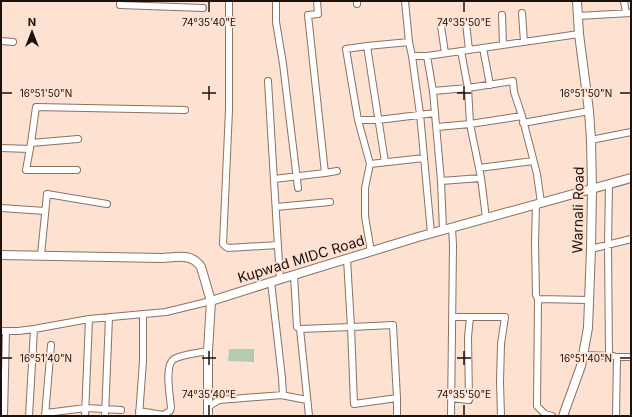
<svg xmlns="http://www.w3.org/2000/svg" width="632" height="417" font-family="Inter,sans-serif">
	<rect width="100%" height="100%" fill="#fde1d1"/>
	<path fill="#b2ccad" d="M229 349H254V362L228 361Z"/>
	<g fill="none" stroke-linecap="round" stroke-linejoin="round">
		<g stroke="#8a7264" stroke-width="8">
			<path id="minor" d="M120 1V5L203 8
				M229 1V110L223 244 225 246 228 248 278 245
				M276 1V22L283 64 298 188
				M317 1 318 14 308 15 325 173
				M405 1 409 42
				M624 1 626 13
				M357 4V1
				M522 13 524 42
				M502 15 503 45
				M578 16 631 13
				M466 23 469 50
				M441 26 445 53
				M1 41 13 42
				M367 46 385 162
				M483 48 490 85
				M461 51 468 88 470 124 522 116 537 174 541 203
				M412 56 420 114 431 233
				M427 56 433 91 441 181
				M268 81 280 280
				M433 91 468 88 513 81 514 92 522 116
				M358 120 346 49 367 46 409 42 412 56H427L579 34
				M523 123 589 111
				M437 127 470 124 479 168
				M591 140 631 132
				M31 143 36 107 185 110
				M1 148 30 149
				M370 164 424 158
				M77 170H26L31 143 78 139
				M481 178 486 218
				M274 179 325 173 337 171
				M609 184 608 245 609 356
				M536 204 535 243 536 295 538 299 537 406 545 414 552 416
				M276 207 330 202
				M1 208 45 211
				M443 230 441 181 481 178 479 168 533 161
				M591 249 631 239
				M371 252 365 216V188L370 164 358 120H378L435 113
				M41 255 47 194 107 204
				M294 275 297 327 300 329 351 327 347 259
				M538 299 589 300
				M452 317H505L501 344 500 382 501 416
				M393 325 397 398 354 404 351 327Z
				M300 329 309 416
				M1 331H18L34 329 89 319 166 312 211 301
				M583 355 613 356
				M281 395 307 400
				M397 398V416
				M451 398 469 400 468 337 470 317
				M208 407 219 400 283 395 282 378 271 282
				M139 411 163 415 170 411 171 407C170 396 164 365 174 359 183 354 198 353 208 351
				M46 413 86 408 121 410
				M4 416 6 331
				M29 416 34 329
				M45 416 51 345
				M85 416 89 319
				M105 416 109 317
				M139 416 143 361V314
				M451 416 453 245 452 228
				M616 416 617 357H631"/>
		</g>
		<g stroke="#8a7264" stroke-width="10">
			<path id="major" d="M1 255 162 258C177 257 192 253 201 267L211 301 271 282 418 237 631 178
				M208 416V351L211 301
				M563 416 581 366 588 328 591 249 592 188 591 140 589 111 579 34 577 1"/>
		</g>
		<use href="#minor" stroke="#fff" stroke-width="6"/>
		<use href="#major" stroke="#fff" stroke-width="8"/>
	</g>
	<path fill="none" stroke="#1c120d" stroke-width="1.5" d="M209 2V12M464 2V12M209 86V100M464 86V100M2 93H12M202 93H216M457 93H471M620 93H630M209 351V365M464 351V365M2 358H12M202 358H216M457 358H471M620 358H630M209 405V415M464 405V415"/>
	<g text-anchor="middle" stroke-width="3.5" stroke-linejoin="round" paint-order="stroke">
		<g font-size="14" fill="#1c120d" stroke="#fde1d1">
			<text transform="translate(578 210) rotate(-89)" y="5">Warnali Road</text>
			<text transform="translate(301 259) rotate(-17)" y="5">Kupwad MIDC Road</text>
		</g>
	</g>
	<g font-size="10" text-anchor="middle" fill="#1c120d" stroke="#fde1d1" stroke-width="3.5" stroke-linejoin="round" paint-order="stroke">
		<text x="209" y="26">74°35'40"E</text>
		<text x="464" y="26">74°35'50"E</text>
		<text x="46" y="97">16°51'50"N</text>
		<text x="586" y="97">16°51'50"N</text>
		<text x="46" y="362">16°51'40"N</text>
		<text x="586" y="362">16°51'40"N</text>
		<text x="209" y="398">74°35'40"E</text>
		<text x="464" y="398">74°35'50"E</text>
	</g>
	<rect width="632" height="417" fill="none" stroke="#1c120d" stroke-width="4"/>
	<g transform="translate(32 32)" stroke="#fde1d1" stroke-width="3" paint-order="stroke">
	<path d="M0-3L7 15L0 10L-7 15Z" fill="#1c120d"/>
	<text y="-6" font-size="11" font-weight="bold" text-anchor="middle" fill="#1c120d">N</text>
	</g>
</svg>
